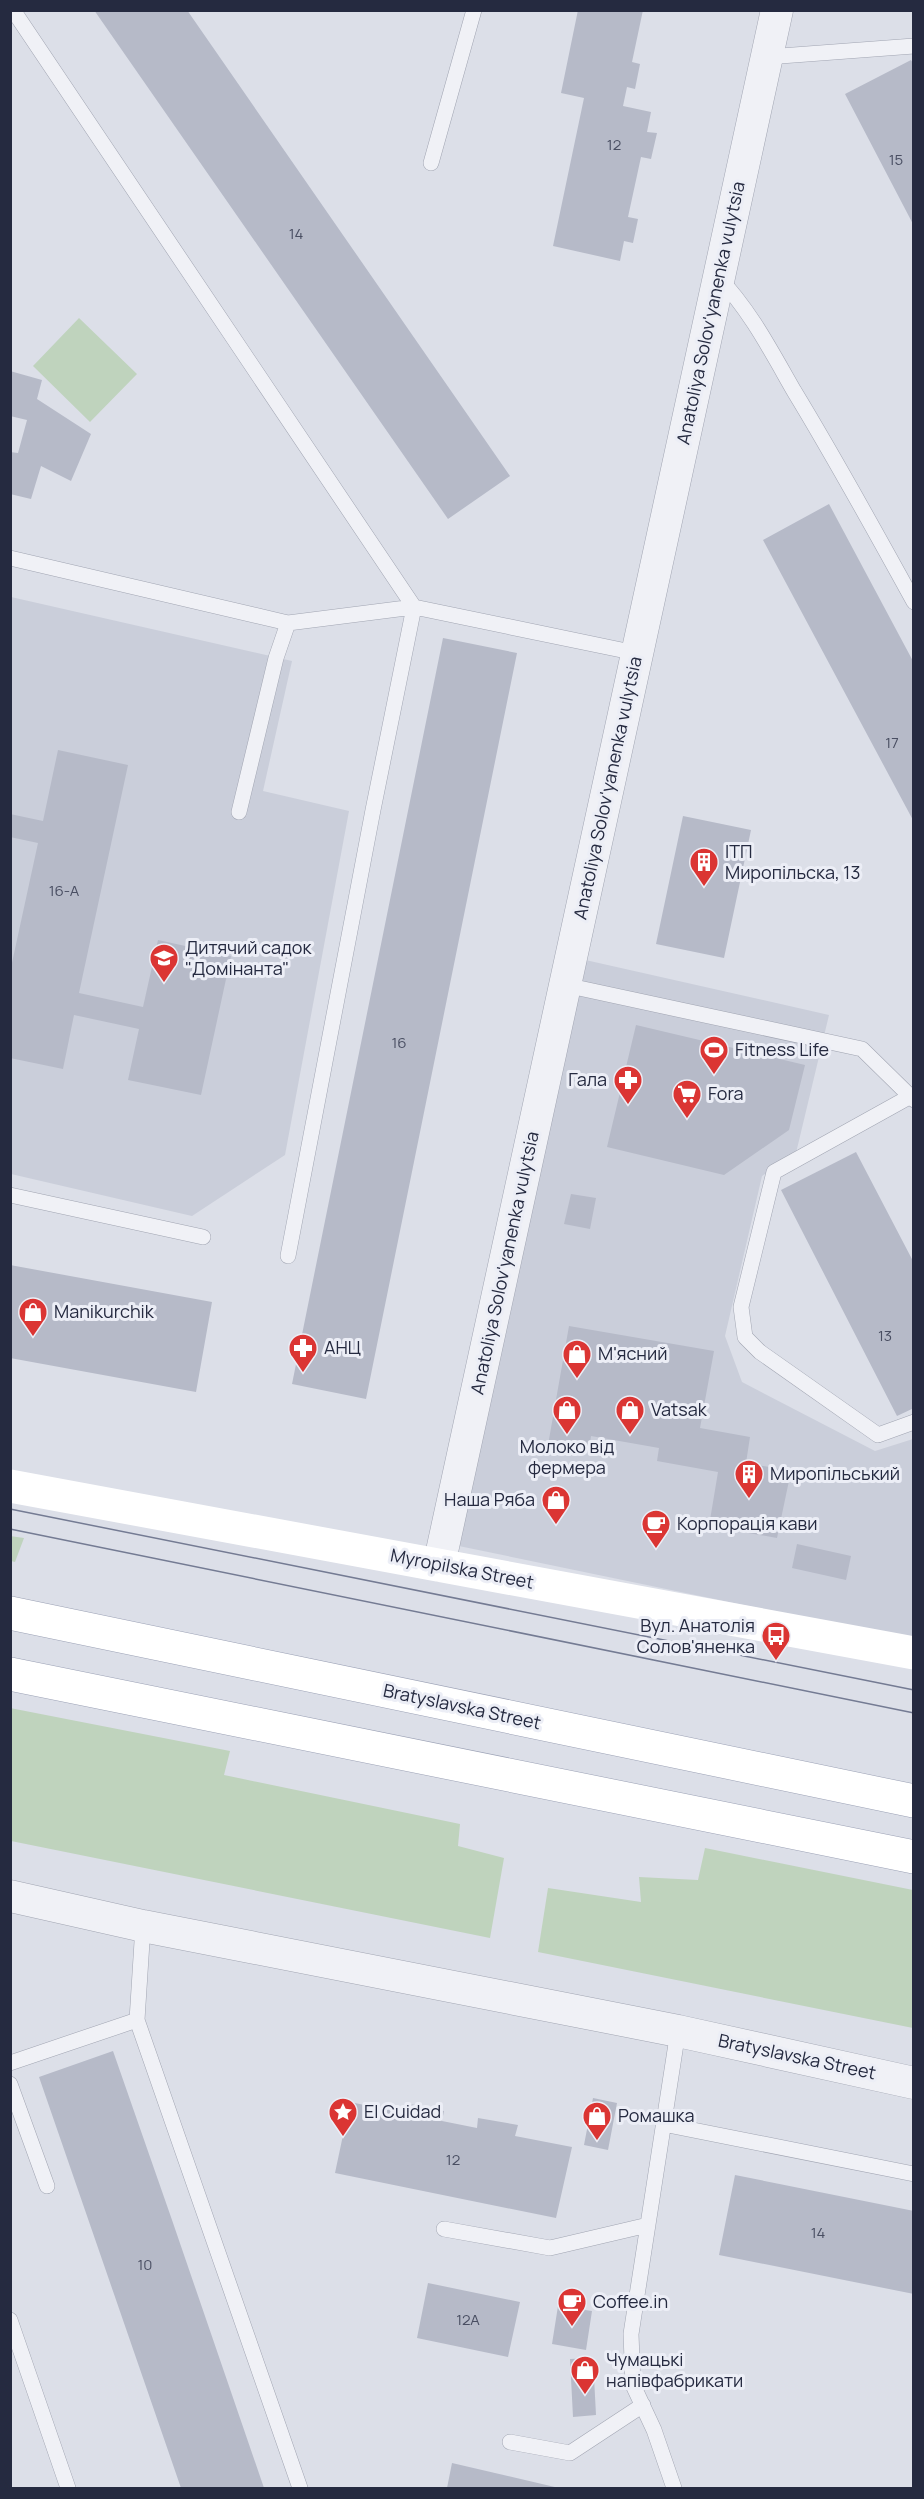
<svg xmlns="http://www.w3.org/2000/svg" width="924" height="2499" font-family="Manrope,sans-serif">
	<rect width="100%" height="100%" fill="#dcdfe8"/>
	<path fill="#caceda" d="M11 597 292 661 263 791 349 811 285 1155 192 1216 11 1174Z
		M581 959 829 1015 796 1153 762 1176 725 1336 742 1382 875 1451 913 1439V1640L454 1545Z"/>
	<path fill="#bfd3bd" d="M79 318 137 374 90 422 33 366Z
		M10 1536 24 1538 15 1562 11 1561Z
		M10 1708 230 1751 224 1775 460 1824 458 1846 504 1858 490 1938 11 1841Z
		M705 1848 913 1890V2028L538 1952 548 1888 641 1902 639 1877 698 1880Z"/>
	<path fill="#b6bac8" d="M94 10H187L510 476 448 519Z
		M578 10H643L632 62 640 64 635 89 627 87 623 106 651 112 647 132 657 133 651 159 641 157 628 217 638 219 633 243 624 241 620 261 553 246 584 98 561 93Z
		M911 60 914 65V226L845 94Z
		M10 371 42 380 37 399 91 434 71 481 41 466 31 499 10 494V452L18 453 27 420 10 416Z
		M829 504 914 663V822L763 540Z
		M443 638 517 653 366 1399 292 1384Z
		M58 750 128 765 79 993 143 1007 158 940 231 956 201 1095 128 1080 139 1029 74 1015 63 1069 10 1058V972L38 843 10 837V814L43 821Z
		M683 816 751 830 724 958 656 944Z
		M636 1025 805 1065 789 1130 724 1175 607 1147Z
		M856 1152 914 1263V1408L897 1416 781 1190Z
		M571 1194 596 1198 590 1229 564 1224Z
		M10 1265 212 1302 196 1392 10 1358Z
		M569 1326 714 1351 700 1428 750 1437 746 1463 791 1471 777 1538 709 1526 718 1472 657 1461 659 1448 591 1436 589 1451 548 1445Z
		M797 1544 851 1556 846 1580 792 1568Z
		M113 2051 172 2220 264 2488H181L39 2077Z
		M593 2098 617 2103 608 2150 584 2145Z
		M350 2102 403 2113 405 2103 444 2111 442 2121 477 2128 478 2118 518 2125 515 2136 572 2147 556 2218 335 2173Z
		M735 2175 914 2211V2294L719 2255Z
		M428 2283 520 2302 508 2357 417 2338Z
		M558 2306 592 2311 586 2350 552 2344Z
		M593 2358 596 2415 573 2417 570 2359Z
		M452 2463 559 2488H447Z"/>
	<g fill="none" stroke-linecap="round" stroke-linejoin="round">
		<g stroke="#a1a5b2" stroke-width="16">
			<path id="lane" d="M13 10 414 607 373 810 288 1256
				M767 57 914 46
				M431 163 474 10
				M718 277C750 310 771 351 794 391 836 460 875 531 914 602
				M10 558 288 623
				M239 812 276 658 288 623 414 607 636 653
				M565 985 862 1049 914 1100
				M911 1096 774 1172 741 1307 745 1337 760 1352 878 1435 914 1422
				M10 1195 203 1237
				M143 1926 137 2020 300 2488
				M10 2063 137 2020
				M10 2084 47 2186
				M663 2124 914 2174
				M444 2229 550 2248 648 2225
				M10 2320 68 2488
				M510 2442 570 2453 643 2405
				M674 2488 654 2430 633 2385 631 2334 678 2031"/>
		</g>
		<g stroke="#a1a5b2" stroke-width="33">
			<path id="street" d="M439 1565 777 10
				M10 1896 143 1926 678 2031 914 2083"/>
		</g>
		<g stroke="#9ba1b5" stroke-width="34">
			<path id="primary" d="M10 1613 914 1801
				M10 1674 914 1857"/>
		</g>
		<use href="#lane" stroke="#f0f1f6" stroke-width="15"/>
		<use href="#street" stroke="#f0f1f6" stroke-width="32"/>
		<path stroke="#fff" stroke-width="33" d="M10 1486 914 1653"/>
		<use href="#primary" stroke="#fff" stroke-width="33"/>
		<path stroke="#747b93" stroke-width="1.5" d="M10 1509 914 1690
			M10 1529 914 1713"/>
	</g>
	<defs>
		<g id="building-pin" transform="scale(1.5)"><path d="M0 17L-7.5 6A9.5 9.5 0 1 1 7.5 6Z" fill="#db3533" stroke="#eceef6"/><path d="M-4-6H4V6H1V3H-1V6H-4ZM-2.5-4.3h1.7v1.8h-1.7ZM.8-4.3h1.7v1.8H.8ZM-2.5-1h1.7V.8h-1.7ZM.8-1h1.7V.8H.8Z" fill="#fff"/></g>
		<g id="school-pin" transform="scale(1.5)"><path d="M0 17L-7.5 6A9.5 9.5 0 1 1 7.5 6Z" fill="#db3533" stroke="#eceef6"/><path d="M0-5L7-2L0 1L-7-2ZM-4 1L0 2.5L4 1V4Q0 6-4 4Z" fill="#fff"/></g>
		<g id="stadium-pin" transform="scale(1.5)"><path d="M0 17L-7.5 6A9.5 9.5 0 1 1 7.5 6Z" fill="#db3533" stroke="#eceef6"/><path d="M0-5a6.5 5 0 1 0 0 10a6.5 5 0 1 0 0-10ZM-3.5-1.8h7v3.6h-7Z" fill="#fff"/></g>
		<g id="pharmacy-pin" transform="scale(1.5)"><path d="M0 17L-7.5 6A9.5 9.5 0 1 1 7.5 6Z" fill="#db3533" stroke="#eceef6"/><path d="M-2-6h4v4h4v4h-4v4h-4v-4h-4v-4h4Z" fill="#fff"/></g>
		<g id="supermarket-pin" transform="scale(1.5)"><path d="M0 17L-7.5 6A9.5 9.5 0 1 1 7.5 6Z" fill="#db3533" stroke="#eceef6"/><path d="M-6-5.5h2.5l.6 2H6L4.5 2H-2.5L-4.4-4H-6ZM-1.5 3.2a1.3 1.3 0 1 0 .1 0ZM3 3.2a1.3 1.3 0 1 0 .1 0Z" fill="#fff"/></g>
		<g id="shop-pin" transform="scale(1.5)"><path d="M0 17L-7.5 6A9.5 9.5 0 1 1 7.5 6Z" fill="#db3533" stroke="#eceef6"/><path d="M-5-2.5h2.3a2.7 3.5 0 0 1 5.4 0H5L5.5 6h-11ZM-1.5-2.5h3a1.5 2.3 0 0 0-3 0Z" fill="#fff"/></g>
		<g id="cafe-pin" transform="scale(1.5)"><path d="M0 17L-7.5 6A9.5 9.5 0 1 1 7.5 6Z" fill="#db3533" stroke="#eceef6"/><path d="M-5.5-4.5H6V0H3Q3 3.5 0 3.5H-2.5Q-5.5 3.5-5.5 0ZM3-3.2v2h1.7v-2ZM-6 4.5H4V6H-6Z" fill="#fff"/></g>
		<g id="bus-pin" transform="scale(1.5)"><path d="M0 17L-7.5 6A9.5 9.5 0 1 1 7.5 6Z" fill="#db3533" stroke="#eceef6"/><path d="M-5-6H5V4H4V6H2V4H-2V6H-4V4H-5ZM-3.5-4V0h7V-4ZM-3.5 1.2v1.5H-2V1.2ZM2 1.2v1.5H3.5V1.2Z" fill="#fff"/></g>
		<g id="sight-pin" transform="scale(1.5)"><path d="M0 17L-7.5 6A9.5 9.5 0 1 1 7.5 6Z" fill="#db3533" stroke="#eceef6"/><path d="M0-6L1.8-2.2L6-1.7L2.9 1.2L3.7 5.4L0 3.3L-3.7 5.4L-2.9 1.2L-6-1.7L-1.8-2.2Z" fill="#fff"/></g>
	</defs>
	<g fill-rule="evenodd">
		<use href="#building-pin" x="704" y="862"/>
		<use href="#school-pin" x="164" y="958"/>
		<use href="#stadium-pin" x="714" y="1050"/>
		<use href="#pharmacy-pin" x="628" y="1080"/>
		<use href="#supermarket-pin" x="687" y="1094"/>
		<use href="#shop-pin" x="33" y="1312"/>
		<use href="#pharmacy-pin" x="303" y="1348"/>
		<use href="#shop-pin" x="577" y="1354"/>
		<use href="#shop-pin" x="567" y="1410"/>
		<use href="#shop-pin" x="630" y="1410"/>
		<use href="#building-pin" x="749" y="1474"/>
		<use href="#shop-pin" x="556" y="1500"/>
		<use href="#cafe-pin" x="656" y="1524"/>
		<use href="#bus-pin" x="776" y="1636"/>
		<use href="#sight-pin" x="343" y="2112"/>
		<use href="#shop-pin" x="597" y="2116"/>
		<use href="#cafe-pin" x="572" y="2302"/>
		<use href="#shop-pin" x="585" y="2370"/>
	</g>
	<g text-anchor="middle" stroke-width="6" stroke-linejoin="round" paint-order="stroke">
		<g font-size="15" fill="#494e62">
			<text x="614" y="150">12</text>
			<text x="896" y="165">15</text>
			<text x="296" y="239">14</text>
			<text x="892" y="748">17</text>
			<text x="64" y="896">16-А</text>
			<text x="399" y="1048">16</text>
			<text x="885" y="1341">13</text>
			<text x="453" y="2165">12</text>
			<text x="818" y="2238">14</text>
			<text x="145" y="2270">10</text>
			<text x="468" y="2325">12А</text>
		</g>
		<g font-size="18" fill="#252a40" stroke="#eceef6">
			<text transform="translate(711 313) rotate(-78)" y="6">Anatoliya Solov'yanenka vulytsia</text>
			<text transform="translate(608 788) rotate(-78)" y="6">Anatoliya Solov'yanenka vulytsia</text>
			<text transform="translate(505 1263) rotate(-78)" y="6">Anatoliya Solov'yanenka vulytsia</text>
			<text transform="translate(462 1569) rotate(11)" y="6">Myropilska Street</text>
			<text transform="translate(462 1707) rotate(12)" y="6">Bratyslavska Street</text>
			<text transform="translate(797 2057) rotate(12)" y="6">Bratyslavska Street</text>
		</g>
		<g font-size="18" fill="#252a40" stroke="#eceef6" text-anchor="start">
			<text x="725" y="858">ІТП<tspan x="725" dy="21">Миропільска, 13</tspan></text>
			<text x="185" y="954">Дитячий садок<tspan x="185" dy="21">"Домінанта"</tspan></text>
			<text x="735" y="1056">Fitness Life</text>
			<text x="607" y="1086" text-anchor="end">Гала</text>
			<text x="708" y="1100">Fora</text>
			<text x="54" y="1318">Manikurchik</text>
			<text x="324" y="1354">АНЦ</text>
			<text x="598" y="1360">М'ясний</text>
			<text x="651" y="1416">Vatsak</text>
			<text x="567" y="1453" text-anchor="middle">Молоко від<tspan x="567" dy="21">фермера</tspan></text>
			<text x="770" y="1480">Миропільський</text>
			<text x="535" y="1506" text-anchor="end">Наша Ряба</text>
			<text x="677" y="1530">Корпорація кави</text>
			<text x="755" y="1632" text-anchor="end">Вул. Анатолія<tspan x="755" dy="21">Солов'яненка</tspan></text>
			<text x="364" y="2118">El Cuidad</text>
			<text x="618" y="2122">Ромашка</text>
			<text x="593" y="2308">Coffee.in</text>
			<text x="606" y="2366">Чумацькі<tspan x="606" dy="21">напівфабрикати</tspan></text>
		</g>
	</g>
	<rect width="924" height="2499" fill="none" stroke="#252a40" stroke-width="24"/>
</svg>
